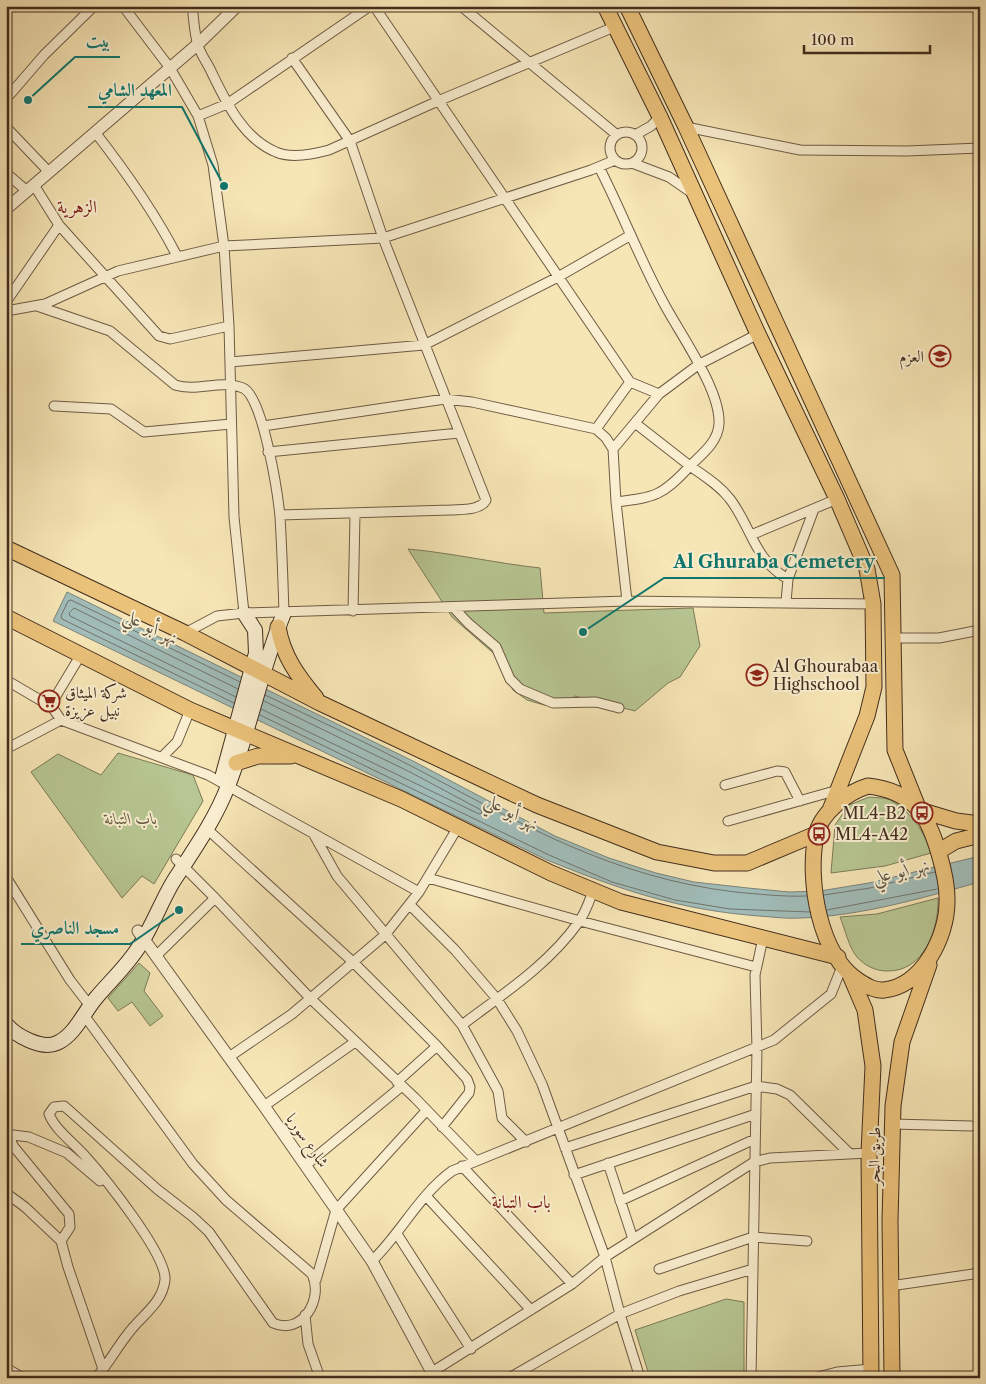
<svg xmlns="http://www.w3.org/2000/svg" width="986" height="1384" font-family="'Libre Caslon Text',Amiri,serif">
	<rect width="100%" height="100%" fill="#f6e5b5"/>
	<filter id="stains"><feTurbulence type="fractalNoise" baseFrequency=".004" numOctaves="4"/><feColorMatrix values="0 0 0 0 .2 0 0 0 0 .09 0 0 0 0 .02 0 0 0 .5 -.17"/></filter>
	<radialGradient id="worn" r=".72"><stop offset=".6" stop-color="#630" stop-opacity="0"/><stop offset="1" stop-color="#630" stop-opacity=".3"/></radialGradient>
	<path fill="#b7c692" stroke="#7c7a58" d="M408 549C452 553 495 563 540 568L544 613 693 608 700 646 680 677 668 683 635 711 575 696 561 705H544L527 700 513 690 499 658 452 617Z
		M118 753 193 775 203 801 154 884 142 876 122 898 31 772 58 754 101 775Z
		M869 797C876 798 886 797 892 801 911 811 925 833 931 853L885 866 831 873 835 825 849 805Z
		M938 898C939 929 924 972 887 971 876 971 865 966 857 957 849 948 845 929 840 917L877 914Z
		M139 963 150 973 144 991 163 1016 150 1026 132 1002 118 1011 108 998Z
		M726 1299 744 1302V1378H650L635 1330Z"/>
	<path fill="#a1bcb8" stroke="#7b837a" d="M67 592 415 762 555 836 609 858 656 873 694 882 748 888 789 892 820 891 869 883 980 856V882C922 898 861 916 801 918 787 919 773 917 759 916 679 910 621 890 547 860L53 621Z"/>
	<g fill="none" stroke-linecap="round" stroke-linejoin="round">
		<path stroke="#72746b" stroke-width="1" d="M265 695C315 719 366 742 415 768 524 825 611 877 735 892 759 894 782 897 807 896
			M236 697 70 616 69 613 74 608 238 689
			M234 703 62 619 61 616 68 601 71 600 240 682
			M261 709 479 814 482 813 481 810 410 772 264 701
			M260 715 549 855 612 882 675 900 730 909 810 912
			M824 895 870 888 935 872
			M827 910 937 889"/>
		<g stroke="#6f5b44" stroke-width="11">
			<path id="minor" d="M123 6 170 68 198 116 213 165 224 246 229 326 234 517 244 613
				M192 6C194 19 194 33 198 45 200 53 206 61 210 69 225 100 242 138 276 152 291 159 314 154 329 150L438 101 614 27
				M374 6 630 382 659 394
				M461 6 617 135
				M6 99 44 55 94 6
				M198 116 227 104 370 6
				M6 127 48 171
				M686 127 800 150 907 151 980 148
				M95 132C126 172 154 211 177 256
				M610 148a16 16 0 1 1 32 0a16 16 0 1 1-32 0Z
				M635 135 651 126 660 117
				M632 163 669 177 692 193
				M599 167C621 210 638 255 661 298 677 330 721 389 719 424 718 442 702 454 690 466L635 423
				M6 173 27 191
				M34 185 59 225 159 336 170 339 229 326
				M6 302 59 225
				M37 306 110 331 175 385C197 392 221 379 243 388 263 396 278 495 280 517 282 549 283 581 284 613
				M6 311 45 304 118 271 224 246 383 238 591 170 615 160
				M230 362 424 345 558 277 631 235
				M54 406 111 409 144 432 231 424
				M263 426 445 399 472 402 596 429 606 438 613 449 616 502 627 601
				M596 429 630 382
				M613 449 659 394 698 365 758 334
				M268 452 459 433
				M616 502C656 497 662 496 690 466 704 476 719 485 730 499 752 528 754 560 788 579L786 602
				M280 515 450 510C461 509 480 511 486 500L383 238 350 141 292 58
				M751 535 837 499
				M788 579 814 509
				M453 607 468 623 496 647 510 679 520 689 553 703 596 702 619 708
				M353 611 355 514
				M185 633 217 616 244 613 627 601 873 604
				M893 638H939L980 630
				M80 656 53 701 52 707 61 720 208 775 419 892
				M6 680 52 707
				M6 749 61 720
				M162 757 177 742 190 710
				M725 785 777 771 785 772 800 801
				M728 821 838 790
				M206 828 353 962 437 1046 467 1079 470 1087 469 1093 442 1127
				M313 833 337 876 462 1025 498 1091 502 1118 526 1142
				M6 877 70 980 90 1006
				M428 878 580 921 756 967
				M215 898 311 999 415 1098 476 1161
				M410 905 455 950 497 999 517 1031 542 1084 605 1257 620 1314 640 1378
				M157 955 215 898 176 859
				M84 1015 193 1164 226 1200 312 1274C324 1299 302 1336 273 1323L209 1232 193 1217 157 1189 71 1112 64 1106 54 1107 49 1114C55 1130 75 1144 86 1157 104 1177 167 1255 165 1280 162 1305 140 1316 127 1335 116 1349 108 1364 96 1378
				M462 1025C503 994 548 965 578 923 585 914 589 902 593 891
				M229 1057 292 1014 385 935 419 892 458 827
				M397 1082 437 1046
				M264 1106 355 1042
				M892 1124 971 1126
				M565 1148 756 1086 777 1089 790 1095 849 1153
				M608 1163 633 1239
				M306 1165 402 1086
				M462 1166 572 1284
				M574 1175 756 1114
				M6 1193 25 1207 61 1241 68 1267 103 1369
				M426 1196 531 1310
				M620 1201 755 1139
				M397 1234 471 1349
				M61 1241 70 1227 69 1214 14 1147 11 1142 13 1135 29 1137 67 1153 100 1181
				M372 1261C401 1233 419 1195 452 1171L774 1040 831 994 843 964
				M659 1269 753 1237 807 1241
				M316 1280 336 1210 426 1111
				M890 1286 980 1273
				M305 1315 308 1344 320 1378
				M6 1368 23 1378
				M432 1372 572 1284 605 1257 754 1162 770 1158 869 1153
				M378 1377V1378
				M509 1378 620 1314 679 1291 753 1269
				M751 1378 757 1049 755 975 763 938
				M814 1378 837 1372 871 1369"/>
		</g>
		<g stroke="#6f5b44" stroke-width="13">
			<path id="tertiary" d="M6 209 198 44 237 6
				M138 931 264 1106 372 1261 435 1378"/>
		</g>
		<g stroke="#422d1e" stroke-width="16">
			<path id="secondary" d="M223 774 256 653 255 630 244 613
				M6 1024C16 1036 42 1050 57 1043 75 1035 84 1012 96 998 111 980 128 965 140 945 153 925 161 902 173 882 193 851 215 820 228 786 250 730 261 669 284 613"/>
		</g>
		<g stroke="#422d1e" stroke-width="17">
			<path id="primary" d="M6 548 185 633 320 703 537 805 657 852 714 863H747L816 834
				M6 617 190 710 401 799 551 873 621 902 838 957
				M278 627C283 656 297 675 316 698
				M236 763 258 756H291"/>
		</g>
		<g stroke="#422d1e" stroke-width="17">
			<path id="trunk" d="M605 6 660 117 758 334 837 499 867 569 873 604 874 687 867 716 830 810
				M627 6 686 127 892 575 895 750 919 810 956 821 980 824
				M868 786C887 788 905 795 918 809 934 826 948 879 947 902 947 937 922 986 884 990 875 991 867 986 859 981 819 955 807 880 816 836 820 813 848 792 868 786Z
				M939 851 956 841 980 835
				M850 975 865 1010 873 1066 869 1153 871 1378
				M892 1378 890 1221 893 1106 902 1042 929 965"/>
		</g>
		<use href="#minor" stroke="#f9eecf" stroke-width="9"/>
		<use href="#tertiary" stroke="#f9eecf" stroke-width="11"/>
		<use href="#secondary" stroke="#f9eecf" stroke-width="14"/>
		<use href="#primary" stroke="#ebc27a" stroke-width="15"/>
		<use href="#trunk" stroke="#ebc27a" stroke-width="15"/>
	</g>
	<defs>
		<g id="school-ring" transform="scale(1.125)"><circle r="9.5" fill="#f9eecf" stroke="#8f2418" stroke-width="1.5"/><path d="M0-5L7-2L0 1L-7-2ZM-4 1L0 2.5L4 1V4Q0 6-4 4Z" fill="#8f2418"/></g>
		<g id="supermarket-ring" transform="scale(1.125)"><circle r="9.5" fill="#f9eecf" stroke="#8f2418" stroke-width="1.5"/><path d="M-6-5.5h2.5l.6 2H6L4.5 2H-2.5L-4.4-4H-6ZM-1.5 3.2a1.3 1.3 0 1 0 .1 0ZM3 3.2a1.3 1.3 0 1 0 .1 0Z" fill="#8f2418"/></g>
		<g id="bus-ring" transform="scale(1.125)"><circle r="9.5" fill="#f9eecf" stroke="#8f2418" stroke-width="1.5"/><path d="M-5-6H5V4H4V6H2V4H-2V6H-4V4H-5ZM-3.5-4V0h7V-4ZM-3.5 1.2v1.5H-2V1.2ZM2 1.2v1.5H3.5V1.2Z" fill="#8f2418"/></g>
	</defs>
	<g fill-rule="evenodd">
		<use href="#school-ring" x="940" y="356"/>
		<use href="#school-ring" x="757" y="675"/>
		<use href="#supermarket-ring" x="49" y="701"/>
		<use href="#bus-ring" x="922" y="813"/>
		<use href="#bus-ring" x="819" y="834"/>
	</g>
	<g text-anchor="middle" stroke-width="4" stroke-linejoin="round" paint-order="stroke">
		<g font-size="16" fill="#422d1e" stroke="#f9eecf" text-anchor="start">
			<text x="924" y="362" text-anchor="end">العزم</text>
			<text x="773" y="672">Al Ghourabaa<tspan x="773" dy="18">Highschool</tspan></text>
			<text x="65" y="698">شركة الميثاق<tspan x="65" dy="18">نبيل عزيزة</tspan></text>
			<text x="906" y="819" text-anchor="end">ML4-B2</text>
			<text x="835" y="840">ML4-A42</text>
		</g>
		<g font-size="16" font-style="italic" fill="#5f533b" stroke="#f9eecf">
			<text x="131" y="824">باب التبانة</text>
		</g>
		<g font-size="16" fill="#422d1e" stroke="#f9eecf">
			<text transform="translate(308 1140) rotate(55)" y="6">شارع سوريا</text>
			<text transform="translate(874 1156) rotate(-89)" y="6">طريق البحر</text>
		</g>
		<g font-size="18" fill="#7a1f14" stroke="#f9eecf">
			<text x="77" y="213">الزهرية</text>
			<text x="521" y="1208">باب التبانة</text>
		</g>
		<g font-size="18" font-style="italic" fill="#5a5144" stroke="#f9eecf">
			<text transform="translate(151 627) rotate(26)" y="6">نهر أبو علي</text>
			<text transform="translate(512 812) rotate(28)" y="6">نهر أبو علي</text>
			<text transform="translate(901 871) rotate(-13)" y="6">نهر أبو علي</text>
		</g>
	</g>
	<path fill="none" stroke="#0f766e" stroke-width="2" d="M28 100L75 57H120M224 186L182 107H88M583 632L664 578H885M179 910L130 944H21"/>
	<g fill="#0f766e" stroke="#f9eecf" stroke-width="2">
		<circle cx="28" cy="100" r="5"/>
		<circle cx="224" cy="186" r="5"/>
		<circle cx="583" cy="632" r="5"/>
		<circle cx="179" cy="910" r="5"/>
	</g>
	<g font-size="18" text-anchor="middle" font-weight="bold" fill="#0f766e" stroke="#f9eecf" stroke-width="4" stroke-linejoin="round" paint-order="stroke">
		<text x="98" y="47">بيت</text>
		<text x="135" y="96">المعهد الشامي</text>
		<text x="774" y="568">Al Ghuraba Cemetery</text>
		<text x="75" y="934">مسجد الناصري</text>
	</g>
	<rect width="986" height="1384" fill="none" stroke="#f6e5b5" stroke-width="25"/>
	<rect x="8" y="8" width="971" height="1369" fill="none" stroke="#422d1e" stroke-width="2.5"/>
	<rect x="12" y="12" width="961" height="1359" fill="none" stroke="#422d1e"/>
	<path d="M804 45v8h126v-8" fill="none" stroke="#422d1e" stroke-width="2.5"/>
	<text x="811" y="45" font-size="15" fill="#422d1e" stroke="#f9eecf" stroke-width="4" paint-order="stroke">100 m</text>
	<rect width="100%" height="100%" filter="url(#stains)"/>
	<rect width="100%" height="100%" fill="url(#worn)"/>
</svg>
